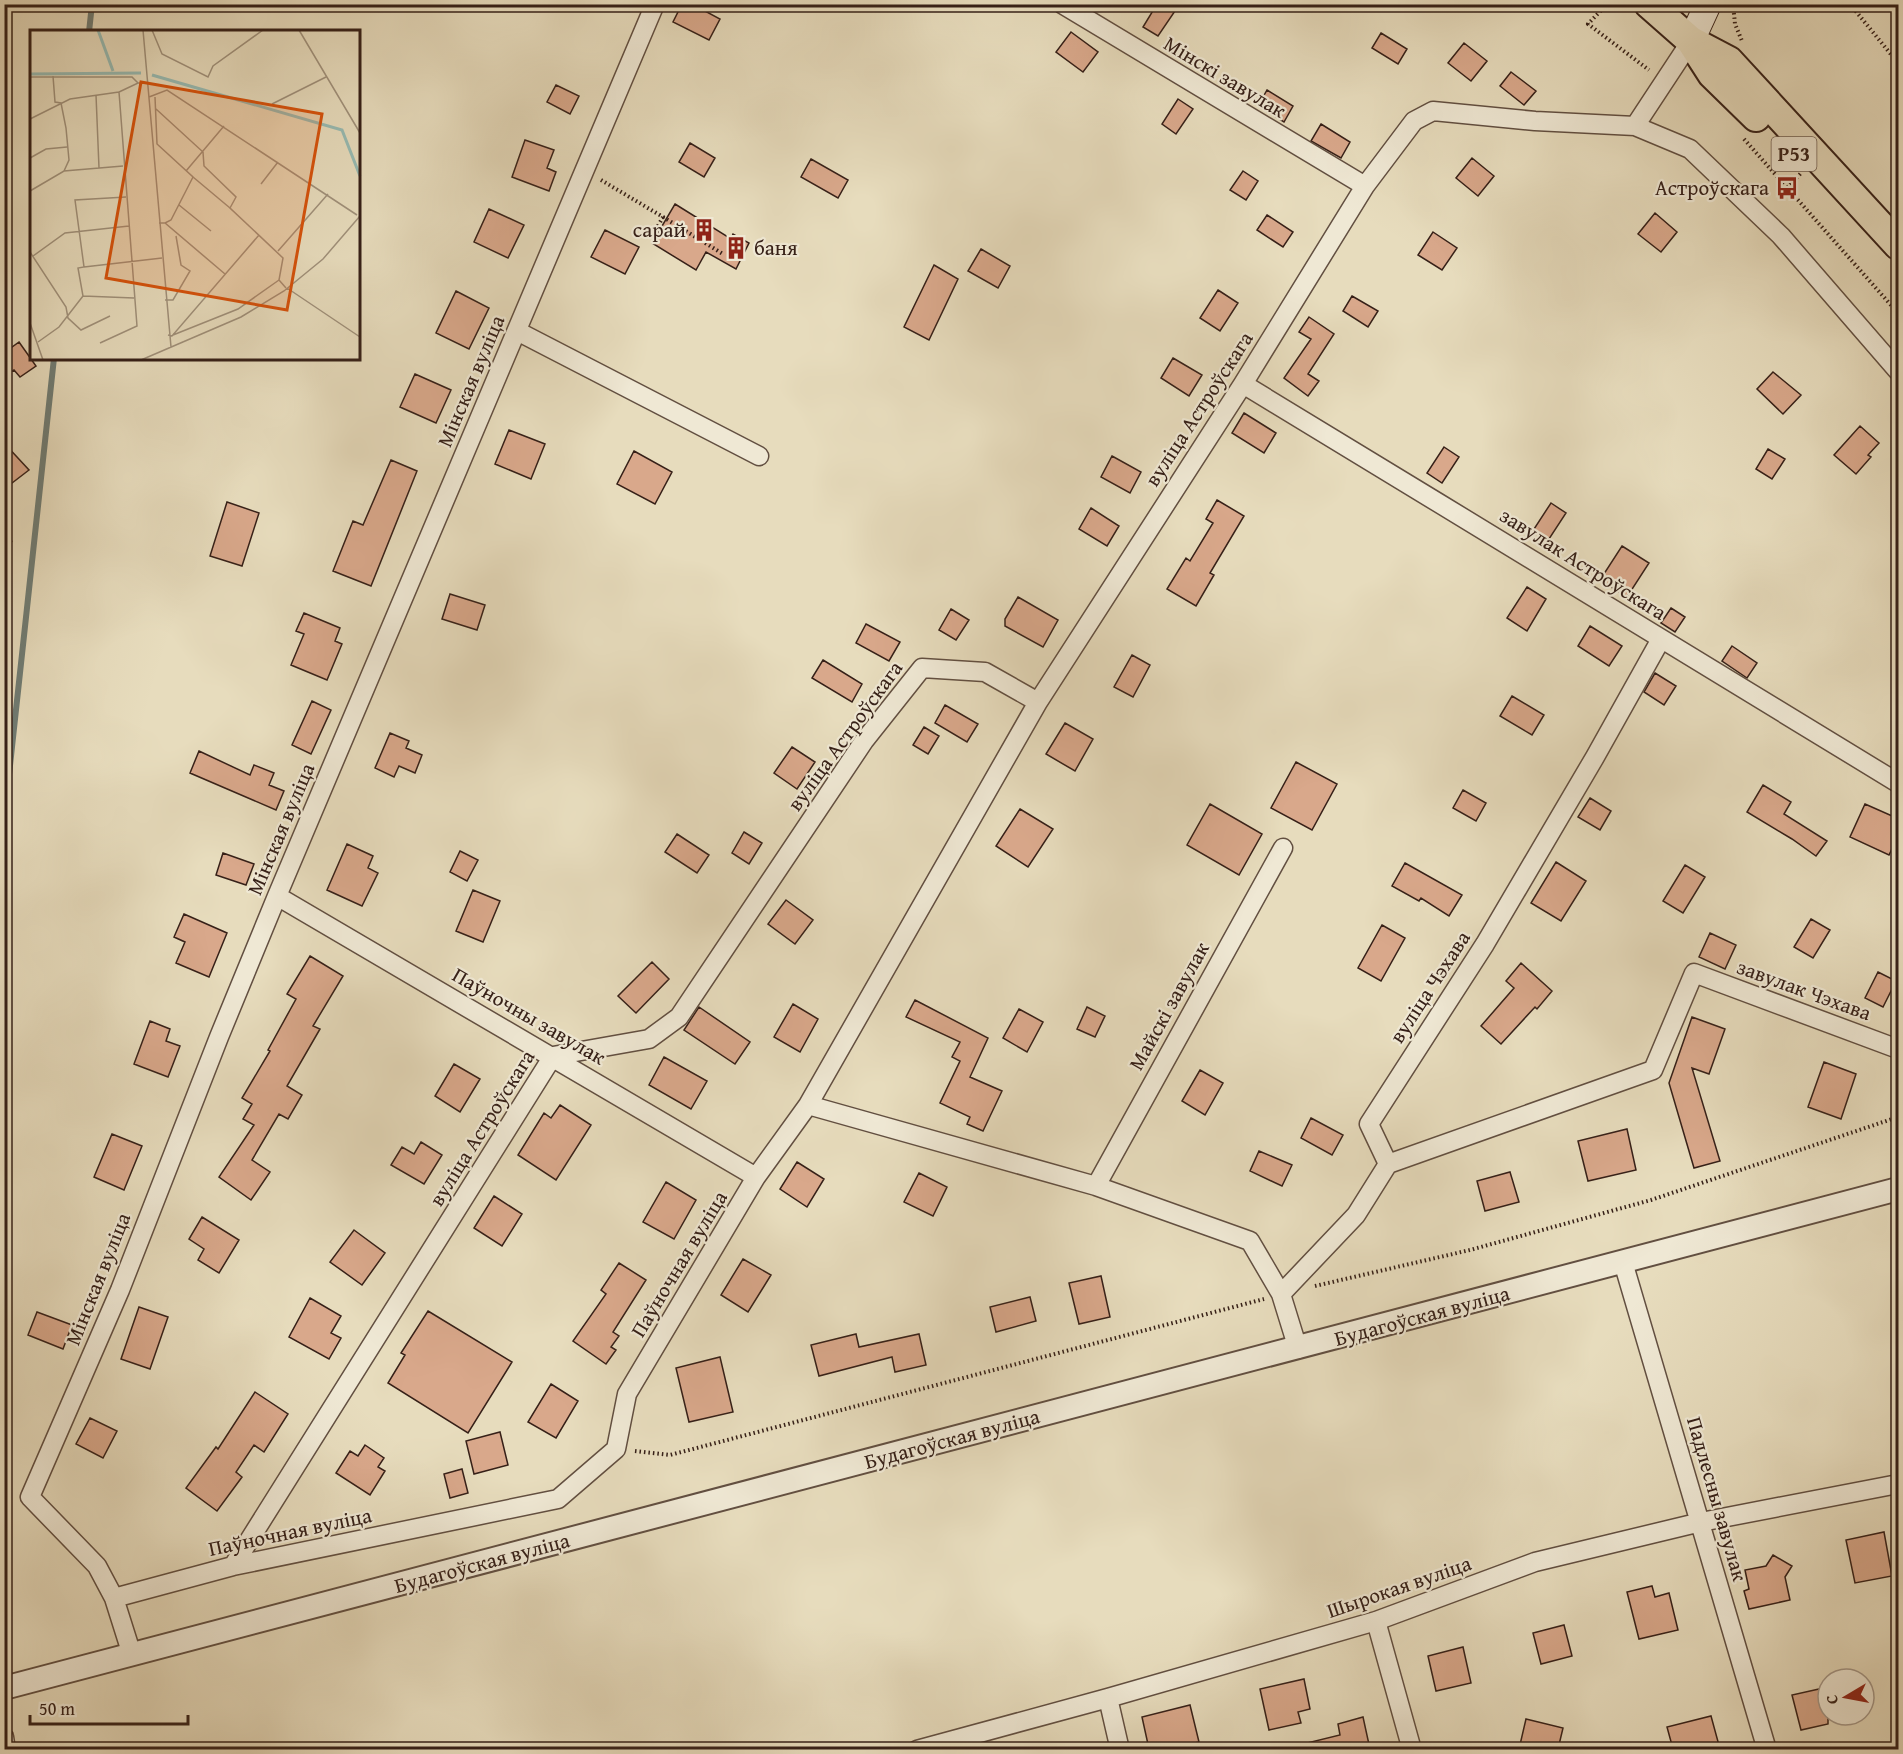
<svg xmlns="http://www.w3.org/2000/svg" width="1903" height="1754" font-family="'Gentium Book Plus',serif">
	<rect width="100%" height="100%" fill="#e7dcbd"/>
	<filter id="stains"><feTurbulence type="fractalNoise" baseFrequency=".00333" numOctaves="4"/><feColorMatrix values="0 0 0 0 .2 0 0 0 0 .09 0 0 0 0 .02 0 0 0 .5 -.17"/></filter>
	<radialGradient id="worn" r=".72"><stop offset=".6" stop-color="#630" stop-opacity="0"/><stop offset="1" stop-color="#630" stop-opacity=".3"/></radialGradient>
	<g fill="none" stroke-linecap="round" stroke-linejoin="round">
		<path stroke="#707d75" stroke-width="6" d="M89 32 92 4
			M4 821 54 358"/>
	</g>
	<path fill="#d9a88b" stroke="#362018" stroke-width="1.5" d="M682 4H692L720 19 709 40 673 22Z
		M1157 4H1165L1175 11 1158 36 1143 27Z
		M1071 32 1098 52 1083 72 1056 52Z
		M1381 33 1407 49 1398 64 1372 48Z
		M1464 43 1487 61 1471 81 1448 63Z
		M1511 72 1536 91 1524 105 1500 86Z
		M556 85 579 96 570 114 547 102Z
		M1267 90 1293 106 1284 122 1258 106Z
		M1178 99 1193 109 1176 134 1162 124Z
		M1321 124 1350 142 1341 158 1311 141Z
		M525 140 554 150 547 168 556 172 549 191 512 177Z
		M690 143 715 158 704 177 679 162Z
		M1472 158 1494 176 1478 196 1456 178Z
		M811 159 848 180 838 198 801 177Z
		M1243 171 1258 181 1246 200 1230 190Z
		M675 204 731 239 733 234 749 243 736 269 706 252 696 270 652 243Z
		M489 209 524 225 508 258 474 242Z
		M1655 213 1677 232 1661 252 1638 234Z
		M1267 215 1293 232 1283 247 1257 230Z
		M605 230 639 247 625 274 591 257Z
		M1433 232 1457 248 1442 270 1418 255Z
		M981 249 1010 266 998 288 968 271Z
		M934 265 958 279 929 340 904 327Z
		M1218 290 1238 303 1220 331 1200 318Z
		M456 291 489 308 469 349 436 333Z
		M1352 296 1378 311 1368 327 1343 311Z
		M1309 317 1334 334 1308 374 1319 381 1308 396 1284 378 1311 339 1299 332Z
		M19 342 36 366 20 377 14 370 4 376V353Z
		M1173 358 1202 375 1189 396 1161 378Z
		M1773 372 1801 395 1783 414 1757 389Z
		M415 374 451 390 436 423 400 407Z
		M1244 413 1276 433 1264 453 1232 433Z
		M1860 426 1879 443 1868 455 1871 457 1856 474 1834 455Z
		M509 430 545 444 531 479 495 464Z
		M4 443 29 470 12 483 4 474Z
		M1444 447 1459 457 1442 483 1427 473Z
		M1768 449 1785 459 1772 479 1756 469Z
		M634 451 672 472 655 504 617 484Z
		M1112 456 1141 472 1130 493 1101 477Z
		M391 460 417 471 371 586 333 571 353 521 363 525Z
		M1217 500 1244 516 1210 573 1214 575 1196 606 1167 589 1186 558 1190 561 1213 523 1206 519Z
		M227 502 259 513 242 566 210 556Z
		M1551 503 1566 513 1549 539 1534 529Z
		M1091 508 1119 526 1107 546 1079 529Z
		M1622 546 1649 563 1627 597 1600 580Z
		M1527 587 1546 599 1527 631 1507 618Z
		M450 594 485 605 477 630 442 619Z
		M1018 597 1058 620 1043 647 1005 626V619Z
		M1671 608 1685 617 1675 632 1661 623Z
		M951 609 969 620 956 640 939 630Z
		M304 613 340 628 335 641 342 644 327 680 291 665 304 634 296 631Z
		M866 624 900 642 889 661 856 643Z
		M1590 626 1622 646 1609 666 1578 646Z
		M1732 646 1757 663 1747 678 1722 661Z
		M1132 655 1150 665 1133 697 1114 687Z
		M823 660 862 684 852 702 812 678Z
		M1655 673 1676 686 1664 705 1644 692Z
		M1512 696 1544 715 1532 735 1500 716Z
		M312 701 331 710 311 754 292 745Z
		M945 705 978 724 967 742 935 723Z
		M1065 723 1093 739 1075 771 1046 754Z
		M924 727 939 736 928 754 913 745Z
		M390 733 409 741 406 748 422 755 415 773 399 766 394 777 375 768Z
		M792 747 815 762 797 789 774 773Z
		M199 751 250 775 254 765 274 773 269 785 284 791 276 810 190 773Z
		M1296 762 1337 784 1312 830 1271 808Z
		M1763 785 1791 802 1784 814 1827 841 1816 856 1792 839 1747 812Z
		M1463 790 1486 803 1476 821 1453 808Z
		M1590 798 1611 811 1600 830 1578 817Z
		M1210 804 1262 834 1239 875 1187 845Z
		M1865 804 1899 819V834L1889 855 1850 837Z
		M1020 809 1053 829 1028 867 996 846Z
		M744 832 762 843 749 864 732 853Z
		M677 834 709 855 697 873 665 852Z
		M347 844 373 856 368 868 378 873 362 906 327 890Z
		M460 851 478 860 467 881 450 872Z
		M223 853 254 864 246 885 216 875Z
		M1556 862 1586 881 1561 921 1531 903Z
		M1405 863 1462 895 1449 916 1421 898 1419 901 1392 886Z
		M1685 865 1705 877 1683 913 1663 901Z
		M473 890 500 901 483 942 456 931Z
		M786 900 813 920 795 944 768 924Z
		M184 914 227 933 209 977 176 963 185 942 174 937Z
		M1811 919 1830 930 1813 958 1794 947Z
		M1382 925 1405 938 1381 981 1358 968Z
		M1710 933 1736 945 1725 969 1699 957Z
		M310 956 343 976 313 1026 320 1029 287 1086 302 1095 288 1119 279 1114 252 1160 270 1172 251 1200 219 1177 254 1125 243 1119 252 1104 242 1098 270 1051 268 1050 296 999 287 994Z
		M652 962 669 979 636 1013 618 996Z
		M1521 963 1552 991 1537 1009 1535 1007 1501 1044 1481 1026 1514 988 1506 981Z
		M1878 972 1896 981 1883 1007 1865 998Z
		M915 1000 988 1038 970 1077 1002 1091 983 1131 967 1124 970 1117 940 1103 960 1061 952 1057 960 1042 906 1017Z
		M793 1004 818 1019 800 1052 774 1037Z
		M699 1007 750 1042 735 1064 684 1030Z
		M1087 1007 1105 1016 1095 1037 1077 1029Z
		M1019 1009 1043 1022 1027 1052 1003 1038Z
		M1692 1017 1725 1029 1709 1074 1692 1068 1720 1161 1694 1168 1669 1083Z
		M150 1021 170 1029 166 1041 180 1046 168 1077 134 1064Z
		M664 1057 707 1081 691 1109 649 1085Z
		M1824 1062 1856 1074 1841 1119 1808 1107Z
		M454 1064 480 1079 460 1112 435 1096Z
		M1200 1070 1223 1083 1205 1115 1182 1101Z
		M560 1105 591 1125 556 1180 518 1155 544 1113 551 1118Z
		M1311 1118 1343 1135 1332 1155 1301 1138Z
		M1627 1129 1636 1170 1588 1181 1578 1141Z
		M112 1134 142 1146 124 1190 94 1177Z
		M421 1142 442 1155 424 1184 391 1165 402 1147 414 1154Z
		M1259 1151 1292 1165 1282 1186 1250 1171Z
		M797 1162 824 1179 807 1207 780 1189Z
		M1510 1172 1519 1202 1485 1211 1477 1181Z
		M919 1173 947 1187 933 1216 904 1202Z
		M666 1182 696 1200 674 1239 643 1222Z
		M494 1196 522 1214 502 1246 474 1228Z
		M202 1217 239 1240 219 1273 198 1260 204 1249 189 1239Z
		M354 1230 385 1253 362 1285 330 1262Z
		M743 1259 771 1275 748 1312 721 1295Z
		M619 1263 646 1280 613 1332 619 1336 611 1347 616 1350 606 1364 573 1341 606 1294 601 1290Z
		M1101 1276 1110 1317 1079 1324 1069 1283Z
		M1030 1297 1036 1321 996 1332 990 1307Z
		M310 1298 341 1316 331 1333 341 1338 329 1359 289 1337Z
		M139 1307 168 1317 150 1369 121 1359Z
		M428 1311 512 1362 468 1433 388 1383 405 1355 401 1353Z
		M37 1312 72 1325 63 1349 28 1335Z
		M856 1334 859 1347 919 1334 926 1365 895 1372 892 1357 819 1376 811 1345Z
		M720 1357 733 1412 689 1422 676 1368Z
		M551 1384 578 1401 556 1438 528 1422Z
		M255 1392 288 1414 264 1452 254 1445 236 1472 242 1477 217 1511 186 1488 216 1447 218 1449Z
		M90 1418 117 1431 103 1458 76 1444Z
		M500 1432 508 1465 474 1474 466 1441Z
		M365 1445 384 1458 378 1467 385 1471 370 1495 336 1473 350 1451 358 1456Z
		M462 1469 468 1493 450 1498 444 1474Z
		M1884 1532 1892 1576 1855 1583 1846 1540Z
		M1773 1555 1792 1566 1785 1577 1790 1600 1749 1609 1744 1591 1749 1589 1745 1570 1766 1566Z
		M1652 1586 1655 1597 1669 1593 1678 1630 1639 1639 1627 1592Z
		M1564 1625 1572 1656 1541 1664 1533 1633Z
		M1463 1647 1471 1683 1436 1691 1428 1656Z
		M1304 1679 1310 1709 1298 1712 1301 1723 1269 1730 1260 1689Z
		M1828 1687V1724L1801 1730 1792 1695Z
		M1190 1705 1199 1742 1170 1749H1149L1142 1717Z
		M1711 1716 1720 1749H1673L1667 1727Z
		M1363 1717 1370 1749H1308L1307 1743 1340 1735 1338 1724Z
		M1526 1719 1563 1728 1558 1749H1519Z"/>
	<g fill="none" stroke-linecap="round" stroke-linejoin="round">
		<g stroke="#624f41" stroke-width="21">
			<path id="minor" d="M1062 4 1365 186
				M1635 126 1690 149 1781 236 1898 371
				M517 331 759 456
				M1243 384C1462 516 1679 652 1898 783
				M277 896 756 1177
				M808 1105 1038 702
				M1388 1164 1653 1070 1694 973 1898 1049
				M1096 1186 1283 848
				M1623 1262 1767 1750
				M1298 1349 1281 1294 1356 1215 1388 1164 1369 1124 1485 944 1595 757 1661 639
				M233 1566 553 1056 649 1039 679 1017 864 741 922 668 985 672 1038 702 1243 384 1365 186 1414 121 1433 111 1535 121 1635 126 1691 41
				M114 1598 233 1566 558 1499 616 1449 627 1394 756 1177 808 1105 1096 1186 1250 1241 1281 1294
				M1376 1621 1412 1750
				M132 1655 114 1598 97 1566 30 1497 120 1290 219 1037 277 896 655 4
				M1108 1698 1120 1750
				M4 1737 6 1750
				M917 1750 1108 1698 1376 1621 1535 1562 1701 1522 1898 1484"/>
		</g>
		<g stroke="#624f41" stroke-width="26">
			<path id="tertiary" d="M4 1688 1898 1189"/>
		</g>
		<g stroke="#362018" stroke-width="28">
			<path id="secondary" d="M1691 41 1708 4"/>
		</g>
		<g stroke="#362018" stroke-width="32">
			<path id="primary" d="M1649 4 1691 41 1729 61 1898 245
				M1692 43 1712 74 1756 117"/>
		</g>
		<path stroke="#362018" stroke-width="4" stroke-dasharray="1.5 3" stroke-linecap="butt" d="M1607 4 1588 24 1649 70
			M1733 4 1735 24 1742 41
			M1850 4 1898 63
			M1744 139 1898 313
			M601 180 663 217 654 233 657 235
			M1787 188 1801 173
			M663 217 723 254
			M4 524 11 539 4 570
			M1315 1286 1470 1250 1651 1200 1898 1117
			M635 1451 670 1455 1264 1299"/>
		<use href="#minor" stroke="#efe8d4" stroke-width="18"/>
		<use href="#tertiary" stroke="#efe8d4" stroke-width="22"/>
		<use href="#secondary" stroke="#efe8d4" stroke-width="26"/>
		<use href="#primary" stroke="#e7dcbd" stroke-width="28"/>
	</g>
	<defs>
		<g id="bus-bare" transform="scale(1.8)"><path d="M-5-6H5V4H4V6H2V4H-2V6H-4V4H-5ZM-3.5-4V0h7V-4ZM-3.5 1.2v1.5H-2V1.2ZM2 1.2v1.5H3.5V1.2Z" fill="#8f2418" stroke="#efe8d4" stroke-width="2.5" paint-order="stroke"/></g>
		<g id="building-bare" transform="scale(1.8)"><path d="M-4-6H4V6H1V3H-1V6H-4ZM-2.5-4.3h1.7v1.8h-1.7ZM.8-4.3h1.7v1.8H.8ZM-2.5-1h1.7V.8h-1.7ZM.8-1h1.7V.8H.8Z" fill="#8f2418" stroke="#efe8d4" stroke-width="2.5" paint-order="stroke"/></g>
	</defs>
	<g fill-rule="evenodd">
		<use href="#bus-bare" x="1787" y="188"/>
		<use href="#building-bare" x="704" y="230"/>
		<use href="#building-bare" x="736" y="248"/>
	</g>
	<g text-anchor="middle" stroke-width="4.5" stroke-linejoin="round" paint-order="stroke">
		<rect fill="#efe8d4" stroke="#6e5c50" stroke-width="1.5" x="1771.5" y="137" width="45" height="34" rx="4.5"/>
		<g font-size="20" font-weight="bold" fill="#362018">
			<text x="1794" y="161">Р53</text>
		</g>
		<g font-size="21" fill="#362018" stroke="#efe8d4">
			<text transform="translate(1225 77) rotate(31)" y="7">Мінскі завулак</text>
			<text transform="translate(471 381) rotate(-67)" y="7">Мінская вуліца</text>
			<text transform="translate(1199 409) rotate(-57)" y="7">вуліца Астроўскага</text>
			<text transform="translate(1583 564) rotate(32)" y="7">завулак Астроўскага</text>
			<text transform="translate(845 736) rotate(-54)" y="7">вуліца Астроўскага</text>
			<text transform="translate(281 829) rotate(-67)" y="7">Мінская вуліца</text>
			<text transform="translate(1430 987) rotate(-57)" y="7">вуліца Чэхава</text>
			<text transform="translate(1804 990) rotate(20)" y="7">завулак Чэхава</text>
			<text transform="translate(1169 1006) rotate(-61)" y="7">Майскі завулак</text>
			<text transform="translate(529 1016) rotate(30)" y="7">Паўночны завулак</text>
			<text transform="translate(482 1128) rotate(-58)" y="7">вуліца Астроўскага</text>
			<text transform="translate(679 1264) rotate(-59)" y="7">Паўночная вуліца</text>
			<text transform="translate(98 1279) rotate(-68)" y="7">Мінская вуліца</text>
			<text transform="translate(1422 1316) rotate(-15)" y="7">Будагоўская вуліца</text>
			<text transform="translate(952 1439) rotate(-15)" y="7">Будагоўская вуліца</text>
			<text transform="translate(1717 1499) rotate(74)" y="7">Падлесны завулак</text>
			<text transform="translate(290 1532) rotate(-12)" y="7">Паўночная вуліца</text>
			<text transform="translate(482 1563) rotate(-15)" y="7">Будагоўская вуліца</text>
			<text transform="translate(1399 1587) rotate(-19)" y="7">Шырокая вуліца</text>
		</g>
		<g font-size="21" fill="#362018" stroke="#efe8d4" text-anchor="end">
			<text x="1769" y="195">Астроўскага</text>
			<text x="686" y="237">сарай</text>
			<text x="754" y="255" text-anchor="start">баня</text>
		</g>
	</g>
	<g transform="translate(30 30)">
		<rect width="330" height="330" fill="#e7dcbd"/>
		<path fill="none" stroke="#97bbb3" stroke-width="3" d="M68 0 83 41M0 44 111 43M122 45 312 100 330 146"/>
		<path fill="none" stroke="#a0917b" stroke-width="1.5" d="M113 0 141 317M122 0 132 24 178 47 183 36 233 0M269 0 330 103M23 46 25 72 31 73 36 98 39 130 34 141M0 47H102L108 53M66 65 69 138M119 67 137 60 327 185M125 67 127 114 163 147 141 190 135 193M242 74 296 47M126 79 173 122 174 136 206 167 200 178 253 228 249 250 256 258M0 89 40 69 89 62M0 128 16 119 37 117M156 141 194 96M163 147 200 178M231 154 248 132M0 161 34 141 93 136M149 175 181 201M129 193H135L195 244M248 221 298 164M0 222 36 277 38 288 51 300 80 286M3 226 35 203 99 196M54 237 132 228M257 258 330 307M53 266 104 268M135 270H143L160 241 151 235 146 206M0 293 13 330M138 305 142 306 229 205M143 305 208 279 249 250M8 312 29 297 53 266 48 238 54 237 45 170 96 167M70 313 107 296 89 62 108 53H117M111 330 211 287 254 261 293 229 330 186"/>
		<path fill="#d6530d" fill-opacity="0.15" stroke="#d6530d" stroke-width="3" d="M111 52 292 84 257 280 76 248Z"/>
		<rect width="330" height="330" fill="none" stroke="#362018" stroke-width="3"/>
	</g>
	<rect width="1903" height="1754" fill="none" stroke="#e7dcbd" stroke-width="24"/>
	<rect x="6" y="6" width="1891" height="1742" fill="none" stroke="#362018" stroke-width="3"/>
	<rect x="12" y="12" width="1879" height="1730" fill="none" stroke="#362018" stroke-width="1.5"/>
	<g transform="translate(1846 1697) rotate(260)"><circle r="28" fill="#efe8d4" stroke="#a59889" stroke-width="1.5"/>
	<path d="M0-4.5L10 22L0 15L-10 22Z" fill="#8f2418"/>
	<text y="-9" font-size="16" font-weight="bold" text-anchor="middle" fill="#362018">С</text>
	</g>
	<path d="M30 1715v9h158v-9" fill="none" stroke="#362018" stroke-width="3"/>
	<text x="39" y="1715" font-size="18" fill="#362018" stroke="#efe8d4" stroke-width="4.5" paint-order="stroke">50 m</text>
	<rect width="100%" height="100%" filter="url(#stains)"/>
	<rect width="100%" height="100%" fill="url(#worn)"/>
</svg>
